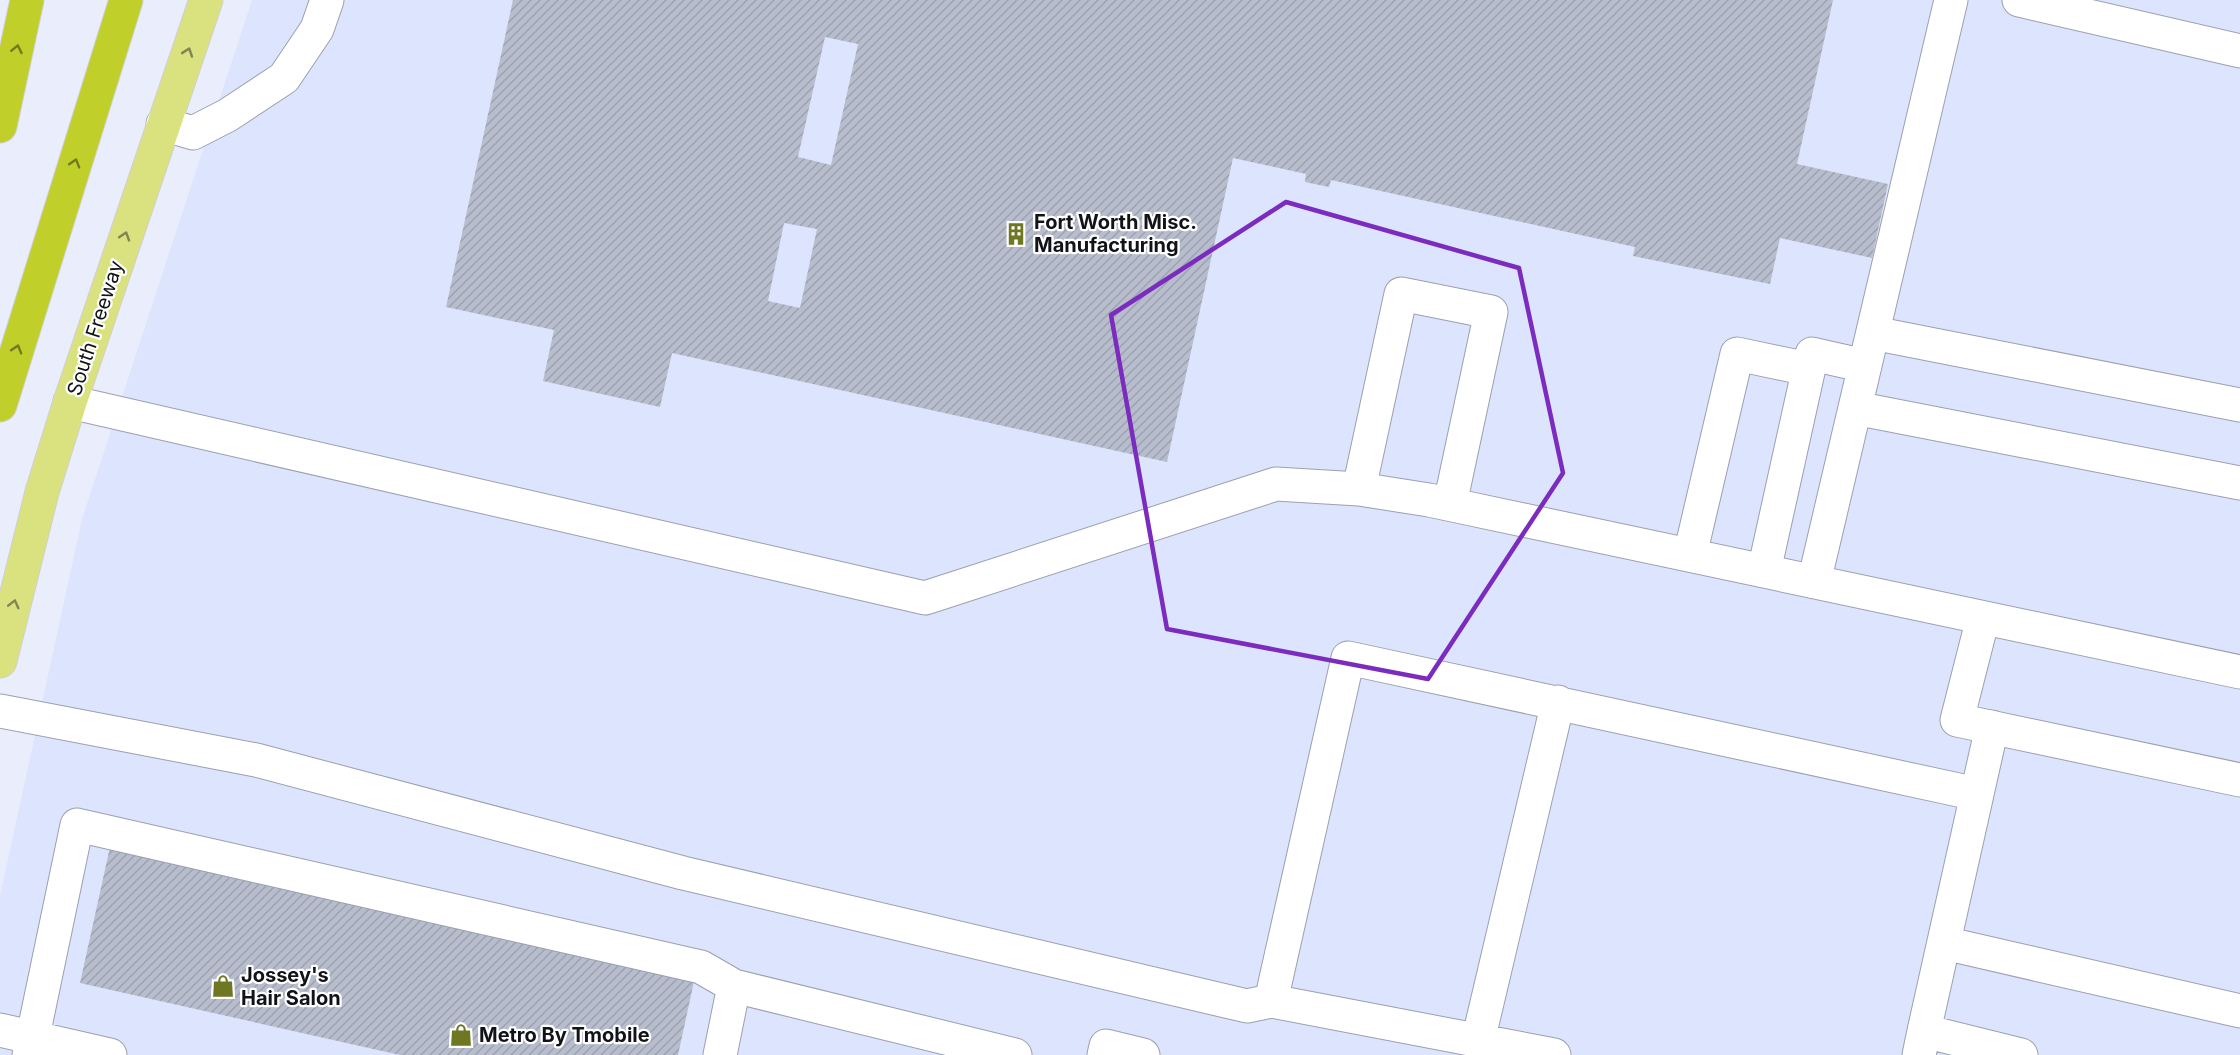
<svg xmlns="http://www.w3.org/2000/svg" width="2240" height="1055" font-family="Inter,sans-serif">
	<defs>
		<pattern id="building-hatch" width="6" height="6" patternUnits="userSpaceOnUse" patternTransform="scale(1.5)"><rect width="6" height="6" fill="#b8bdcd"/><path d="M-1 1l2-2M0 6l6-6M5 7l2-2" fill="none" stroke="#9da2af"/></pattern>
	</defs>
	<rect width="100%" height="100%" fill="#eaeefc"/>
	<path fill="#dde4fd" d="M252 0H2240V1055H0V896L82 519Z"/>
	<path fill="url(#building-hatch)" fill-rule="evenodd" d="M513 0H1833L1797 164 1888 184 1872 258 1780 238 1770 284 1633 256 1635 247 1331 180 1329 187 1305 182 1306 174 1233 158 1167 462 672 353 660 407 543 381 554 330 446 307ZM825 37 858 44 831 165 798 157ZM784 223 817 229 800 308 768 301Z
		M110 847 695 977 678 1055H400L80 983Z"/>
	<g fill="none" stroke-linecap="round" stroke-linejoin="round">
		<g stroke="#9ba0b0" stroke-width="35">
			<path id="minor" d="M2019 0 2240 51
				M163 124 193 133 228 115 284 78 317 29 327 0
				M1873 333 2240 405
				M70 402 925 598 1276 484 1359 489 1429 500 2240 672
				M1855 408 2240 483
				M1359 489 1401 294 1491 312 1450 504
				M1690 555 1737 354 1808 369
				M1764 571 1812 354 1865 366
				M1814 582 1951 0
				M1983 618 1957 720 2240 780
				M0 711 256 760 683 873 1247 1006 1271 1001 1554 1055
				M1944 943 2240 1011
				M1271 1001 1348 658 1977 794
				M0 1030 110 1055
				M1924 1031 1992 727
				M1478 1041 1558 702
				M29 1055 77 825 701 967 734 986
				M720 1055 734 986 1015 1055
				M1104 1055 1106 1046 1143 1055
				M1919 1055 1924 1031 2021 1055"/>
		</g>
		<g stroke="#cfd0d1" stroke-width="35">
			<path id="major" d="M0 661 42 492 70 402 206 0"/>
		</g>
		<g stroke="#cfd0d1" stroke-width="35">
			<path id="highway" d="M0 126 27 0
				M0 405 126 0"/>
		</g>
		<use href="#minor" stroke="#fff" stroke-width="33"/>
		<use href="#major" stroke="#dae27f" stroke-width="33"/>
		<use href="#highway" stroke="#c1cf2a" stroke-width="33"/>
	</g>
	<defs><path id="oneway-chevron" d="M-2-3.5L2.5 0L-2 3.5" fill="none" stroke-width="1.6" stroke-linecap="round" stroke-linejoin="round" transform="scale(1.5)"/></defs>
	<g stroke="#727a22">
		<use href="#oneway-chevron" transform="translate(17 49) rotate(-78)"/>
		<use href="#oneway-chevron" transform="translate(75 163) rotate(-73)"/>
		<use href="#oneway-chevron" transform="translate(17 349) rotate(-73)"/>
	</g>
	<g stroke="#808551">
		<use href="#oneway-chevron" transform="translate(188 52) rotate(-71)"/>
		<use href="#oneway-chevron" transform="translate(125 236) rotate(-72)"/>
		<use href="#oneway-chevron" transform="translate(14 604) rotate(-76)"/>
	</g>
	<path fill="none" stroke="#7b2cbf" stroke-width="4.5" stroke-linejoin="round" d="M1286 202 1519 268 1563 473 1428 679 1167 629 1111 315Z"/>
	<defs>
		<g id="building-bare" transform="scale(1.8)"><path d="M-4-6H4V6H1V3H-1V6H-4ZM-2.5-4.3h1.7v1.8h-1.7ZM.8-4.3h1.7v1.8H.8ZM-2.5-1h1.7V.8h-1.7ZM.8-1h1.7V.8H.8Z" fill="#6e7721" stroke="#fff" stroke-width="2.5" paint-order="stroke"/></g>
		<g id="shop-bare" transform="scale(1.8)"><path d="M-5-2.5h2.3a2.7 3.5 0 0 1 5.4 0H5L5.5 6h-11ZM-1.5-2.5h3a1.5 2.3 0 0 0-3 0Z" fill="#6e7721" stroke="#fff" stroke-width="2.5" paint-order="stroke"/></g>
	</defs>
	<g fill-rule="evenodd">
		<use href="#building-bare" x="1016" y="234"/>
		<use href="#shop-bare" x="223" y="986"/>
		<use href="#shop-bare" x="461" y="1035"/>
	</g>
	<g text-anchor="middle" stroke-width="4.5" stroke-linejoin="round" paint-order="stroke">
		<g font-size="20" font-weight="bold" fill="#111319" stroke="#fff" text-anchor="start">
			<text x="1034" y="229">Fort Worth Misc.<tspan x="1034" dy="23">Manufacturing</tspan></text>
			<text x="241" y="982">Jossey's<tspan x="241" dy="23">Hair Salon</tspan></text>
			<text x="479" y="1042">Metro By Tmobile</text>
		</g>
		<g font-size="20" fill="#111319" stroke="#fff">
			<text transform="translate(95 328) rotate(-72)" y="7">South Freeway</text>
		</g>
	</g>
</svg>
